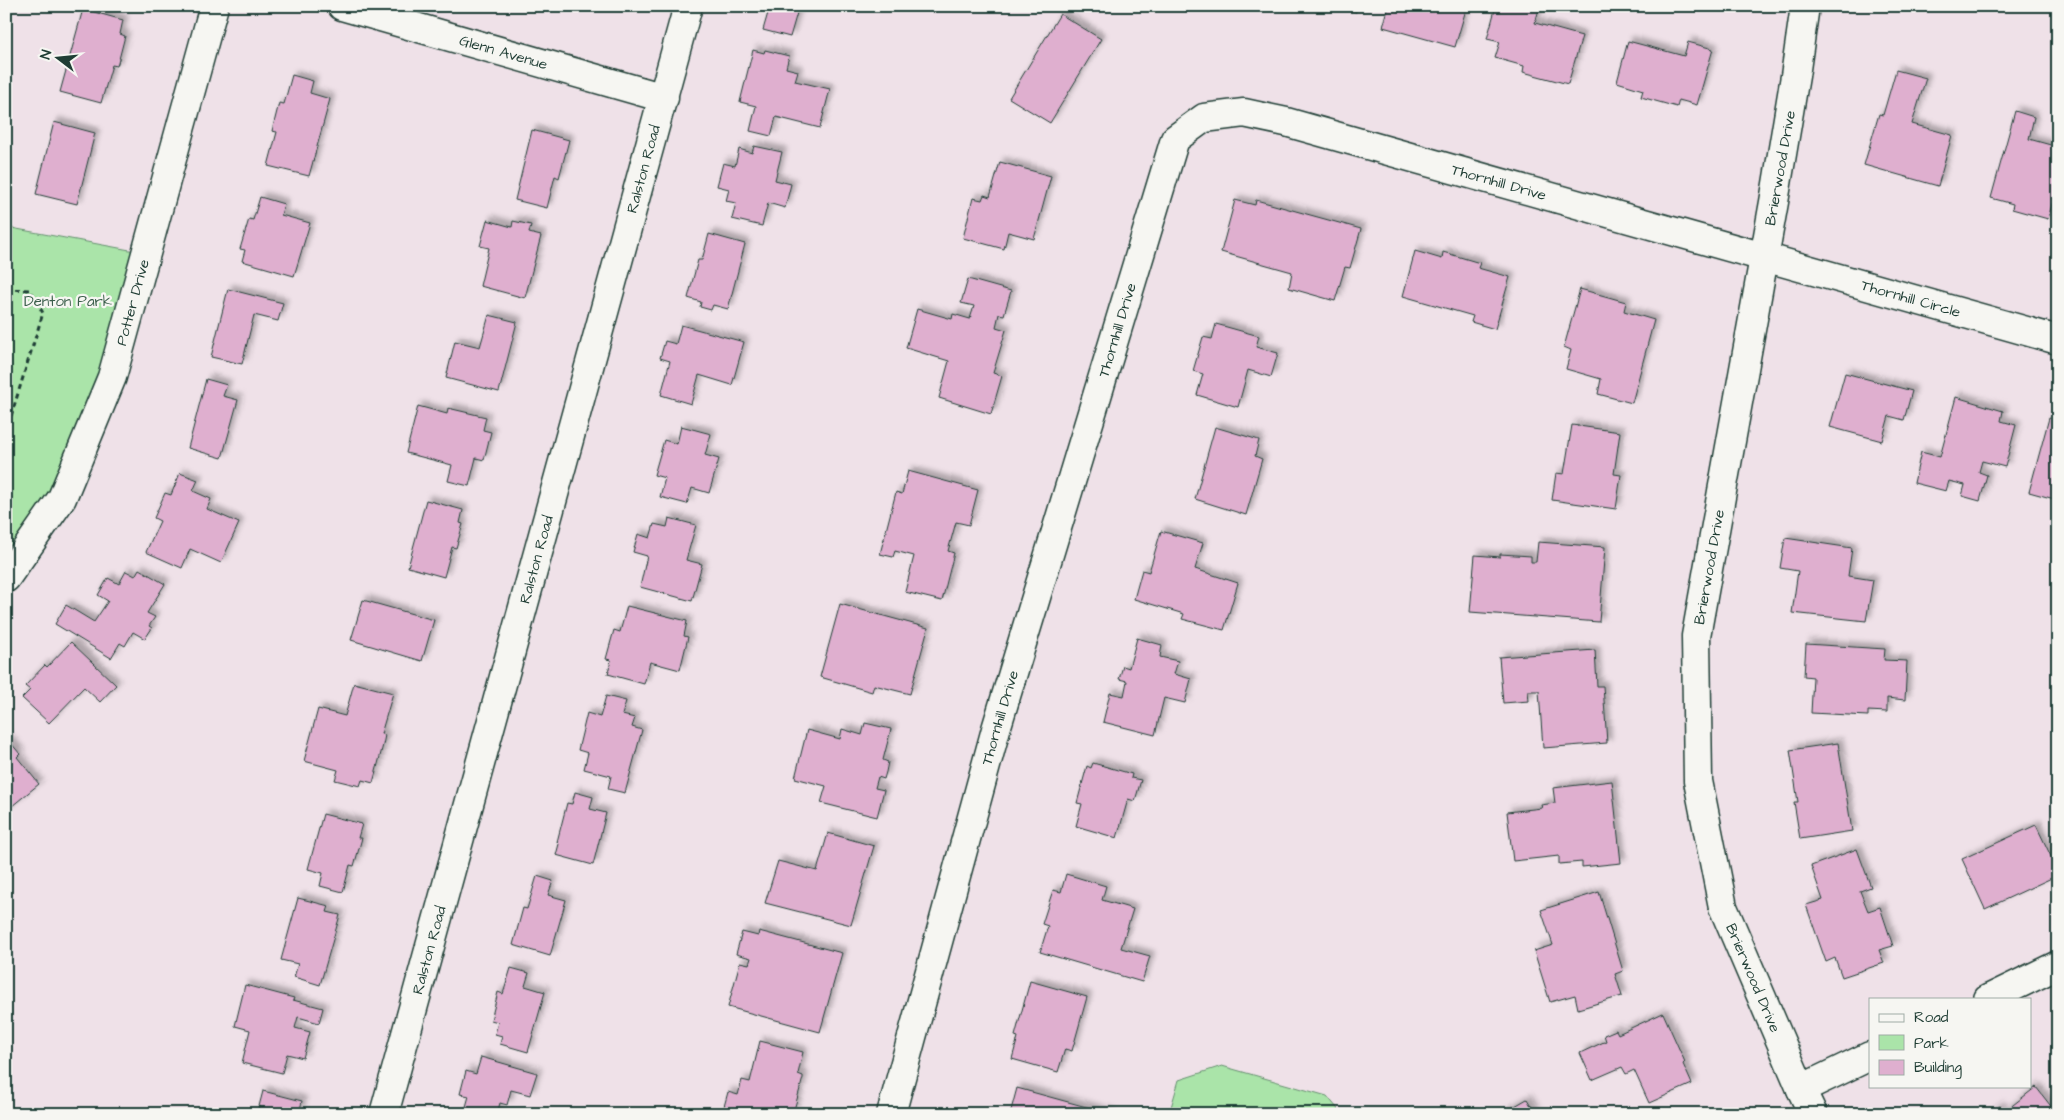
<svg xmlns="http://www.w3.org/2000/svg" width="2064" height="1120" font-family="'Architects Daughter',sans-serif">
	<defs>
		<filter id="shadow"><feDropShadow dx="4.5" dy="-4.5" stdDeviation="2.5" flood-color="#0004"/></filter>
	</defs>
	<rect width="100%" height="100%" fill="#efe1e8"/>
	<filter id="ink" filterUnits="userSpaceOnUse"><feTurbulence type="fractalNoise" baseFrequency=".02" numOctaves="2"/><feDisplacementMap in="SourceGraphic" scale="10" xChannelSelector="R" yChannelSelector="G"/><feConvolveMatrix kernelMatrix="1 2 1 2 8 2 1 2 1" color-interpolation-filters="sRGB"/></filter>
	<g filter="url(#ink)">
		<path fill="#aae4a9" stroke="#64906e" d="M6 227 146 253 112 377 6 578Z
			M1222 1066 1327 1096 1342 1114H1169L1179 1080Z"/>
		<path fill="#dfafcf" stroke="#1f3d34" filter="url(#shadow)" d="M770 6H799L790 37 763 30Z
			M1335 6H1357L1356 12Z
			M1389 6H1467L1455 47 1383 27Z
			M1496 6H1540L1535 23 1582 36 1568 84 1523 72 1524 66 1495 58 1500 42 1487 39Z
			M83 9 123 20 120 34 125 36 118 63 117 66 112 65 101 103 60 92Z
			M1060 14 1101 39 1050 123 1009 98Z
			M1628 41 1684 56 1688 42 1713 49 1697 105 1679 100 1677 107 1641 97 1643 90 1617 82Z
			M753 50 764 53 765 50 789 56 786 68 798 71 795 81 830 89 820 128 776 117 771 136 750 131 756 106 740 102Z
			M1896 70 1926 78 1912 124 1952 135 1938 186 1864 165 1879 114 1883 115Z
			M292 75 313 81 310 93 330 99 309 176 268 166 277 132 272 131 279 103 284 104Z
			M2015 111 2034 117 2029 139 2058 147V182L2048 219 2012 209 2013 204 1991 198Z
			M54 122 95 133 77 204 36 194Z
			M532 130 569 140 559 178 555 176 547 208 515 200Z
			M754 146 782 152 775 180 791 184 785 208 768 203 762 226 732 219 736 203 726 201 729 189 717 186 723 163 735 166 739 149 752 153Z
			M1000 162 1051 176 1034 239 1008 232 1004 249 963 238 973 198 982 200 984 195 990 197Z
			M260 197 284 204 281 215 310 223 294 276 242 261 245 250 240 249 249 219 253 220Z
			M1235 200 1255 205 1256 200 1361 229 1350 268 1345 267 1335 301 1289 288 1292 272 1221 252Z
			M487 220 512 227 513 221 531 225 529 233 541 236 525 298 480 286 489 248 480 246Z
			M709 234 745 244 728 309 713 305 711 310 700 307 701 302 688 298 698 260H702Z
			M1415 251 1442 259 1443 252 1480 263 1478 268 1510 277 1495 329 1471 322 1473 316 1403 296Z
			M968 279 1011 291 1004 315 999 314 996 327 1006 330 993 373 1002 376 991 414 939 398 949 361 906 348 917 309 952 319 953 314 970 319 974 306 961 303Z
			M228 289 283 303 278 321 254 315 242 364 211 357Z
			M1580 289 1626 302 1624 311 1654 320 1632 403 1598 394 1601 379 1566 369 1571 350 1564 347Z
			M489 315 517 322 499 392 446 378 455 341 480 347Z
			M1216 324 1259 336 1256 347 1278 353 1271 377 1248 370 1238 407 1197 395 1203 374 1193 371 1203 337 1212 339Z
			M681 325 744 342 732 385 699 375 691 404 661 395 670 361 660 358 665 341 676 344Z
			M1845 373 1912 391 1904 420 1889 416 1882 441 1830 427Z
			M206 379 227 385 223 396 238 400 222 458 188 448Z
			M1956 397 2003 411 2001 421 2016 425 2005 467 1982 461 1979 472 1987 475 1980 501 1962 496 1965 485 1949 481 1946 491 1914 483 1921 452 1940 457Z
			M418 406 447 414 448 408 486 417 483 430 491 432 484 460 476 458 469 486 448 481 452 465 406 453Z
			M2049 418 2058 420V500L2029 492Z
			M1572 425 1620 432 1614 474 1621 475 1616 509 1552 500 1556 473 1564 474Z
			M681 426 711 434 705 455 719 459 709 493 692 488 687 504 660 497 665 478 654 475 664 440 677 444Z
			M1215 427 1259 440 1255 456 1262 459 1246 515 1195 499Z
			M908 471 978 490 969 525 956 522 948 551 954 553 942 601 905 592 914 556 895 551 893 557 880 554 896 492 902 494Z
			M180 473 198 480 193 491 211 499 207 509 239 523 221 563 190 549 182 568 146 552 160 521 154 518 165 493 171 495Z
			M426 500 463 510 460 523 463 524 456 548 452 547 444 577 408 567Z
			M669 518 696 525 686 560 702 564 692 601 640 587 647 556 633 552 638 534 650 538 654 524 667 527Z
			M1161 531 1203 543 1195 569 1238 583 1224 630 1182 619 1184 614 1134 599 1142 570 1149 572Z
			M1785 538 1852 548 1848 576 1873 580 1866 621 1792 613 1798 571 1780 568Z
			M1538 542 1605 547 1599 622 1470 612 1475 555 1500 557V554L1531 556V562H1536Z
			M139 569 165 584 147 613 155 617 149 626 152 628 145 639 133 632 125 646 120 643 111 658 55 624 66 605 94 622 108 601 98 595 108 578 119 584 126 571 135 576Z
			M363 600 434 620 422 661 351 640Z
			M840 604 928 628 910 694 874 685 872 692 820 677Z
			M627 606 687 621 684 636 688 637 680 670 650 662 644 684 608 674 611 660 606 659 614 630 620 632Z
			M1137 638 1162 645 1160 657 1178 661 1174 674 1191 679 1185 703 1164 698 1155 735 1103 722 1110 693 1124 696 1127 681 1119 679 1123 666 1129 668Z
			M71 642 116 685 100 702 84 687 49 723 22 698 30 690 25 686 45 665 47 667Z
			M1806 644 1885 649 1884 660 1907 661 1905 700 1887 698V712L1868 711V716L1811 713 1813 677 1804 676Z
			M1595 650 1597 686H1603L1607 743 1543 748 1539 691H1528L1529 701 1503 703 1499 657Z
			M354 683 393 693 381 734 385 735 383 745 373 783 362 780 360 786 335 780 338 770 304 761 318 709 345 716Z
			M606 696 626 701 622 715 635 718 632 727 642 730 625 793 608 789 611 776 584 769 588 753 578 750 587 713 600 717Z
			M865 723 891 729 883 760 888 762 886 772 884 779 878 777 875 788 884 790 877 817 821 803 826 786 795 778 807 730 840 739 842 729 862 735Z
			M6 737 20 754 17 757 39 784 6 811Z
			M1838 743 1852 831 1800 839 1794 802H1798L1790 750Z
			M1093 763 1132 774 1131 778 1141 780 1135 801 1128 799 1117 838 1076 826 1082 804 1077 803 1087 766 1091 768Z
			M1612 781 1621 863 1582 867V862L1559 864V856L1513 861 1507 812 1542 808 1541 805 1555 803 1553 788Z
			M575 792 593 797 590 809 606 813 593 865 556 855 559 844 557 842 567 803 572 804Z
			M323 814 362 824 358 838H362L354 866 350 865 343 892 320 886 323 873 308 869Z
			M2036 825 2058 871V875L1985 909 1962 859Z
			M828 833 874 846 851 925 765 903 778 861 817 871Z
			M1857 849 1871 887 1860 891 1868 911 1880 907 1893 946 1879 950 1884 963 1842 977 1835 958 1826 962 1806 905 1823 900 1811 866Z
			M1066 874 1106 886 1102 900 1133 909 1121 948 1150 956 1142 982 1040 952 1048 926 1042 924 1053 890 1061 892Z
			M537 876 553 881 548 895 566 900 550 956 513 945 523 908 527 909Z
			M1599 892 1623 971 1615 974 1622 996 1578 1009 1575 995 1550 1002 1534 951 1553 945 1541 910Z
			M298 898 329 906 327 912 340 915 320 985 294 977 298 964 281 960Z
			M759 931 842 953 820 1032 728 1007 740 962 749 964 751 958 736 954 742 932 758 936Z
			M511 968 529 973 525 986 545 992 528 1052 500 1044 502 1036 495 1034 498 1022 491 1020 498 992 503 994Z
			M1030 981 1087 997 1072 1051 1065 1049 1058 1072 1012 1059 1018 1037 1015 1036Z
			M245 985 294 998 293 1000 323 1008 319 1023 298 1017 295 1028 310 1032 303 1058 287 1054 282 1073 242 1063 250 1030 235 1026Z
			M1663 1013 1685 1062 1683 1064 1692 1084 1649 1103 1634 1070 1626 1074 1622 1067 1592 1080 1580 1053 1606 1041 1604 1035 1616 1030 1618 1034Z
			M760 1041 803 1052 798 1074 803 1076V1078L794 1110 790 1109 789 1114H722L728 1092 738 1095 742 1080 750 1082Z
			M481 1057 537 1073 530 1095 511 1090 507 1105 500 1103 497 1114H464L469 1096 460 1094 466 1071 476 1074Z
			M2036 1087 2057 1114H1989L2000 1106 2004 1112Z
			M1017 1088 1112 1114H1010Z
			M263 1091 302 1101 299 1114H257Z
			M1527 1099 1536 1114H1501Z"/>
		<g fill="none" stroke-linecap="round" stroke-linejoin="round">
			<g stroke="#1f3d34" stroke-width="31">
				<g id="street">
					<path id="s1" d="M342 6 664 98"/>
					<path id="s2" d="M1805 6 1795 76 1774 202 1696 636 1698 781 1723 907 1801 1089 1813 1114"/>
					<path id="s3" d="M6 578 62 498 112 377 214 6"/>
					<path d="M1988 999 2058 965"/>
					<path d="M1801 1089 1870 1056"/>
					<path id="s4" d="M384 1114 688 6"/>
					<path id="s5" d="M891 1114 996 729 1175 139 1204 118 1244 113 1286 122 2058 340"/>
				</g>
			</g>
			<path stroke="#1f3d34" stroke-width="3" stroke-dasharray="5 4" stroke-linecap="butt" d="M6 289 30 290 43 313 6 432"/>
			<use href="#street" stroke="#f6f6f2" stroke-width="28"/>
		</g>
	</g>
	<g text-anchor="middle" stroke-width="4.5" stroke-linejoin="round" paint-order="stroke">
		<g font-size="15" fill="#1f3d34" stroke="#f6f6f2">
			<text dy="5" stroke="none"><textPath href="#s1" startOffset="168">Glenn Avenue</textPath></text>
			<text transform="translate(1780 168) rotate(-80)" y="5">Brierwood Drive</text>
			<text dy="5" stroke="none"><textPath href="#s4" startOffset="980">Ralston Road</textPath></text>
			<text dy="5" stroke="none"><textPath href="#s5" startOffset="1356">Thornhill Drive</textPath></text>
			<text dy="5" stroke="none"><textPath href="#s5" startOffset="1784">Thornhill Circle</textPath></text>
			<text dy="5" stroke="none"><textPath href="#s3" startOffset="306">Potter Drive</textPath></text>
			<text dy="5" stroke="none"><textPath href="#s5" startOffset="816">Thornhill Drive</textPath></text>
			<text dy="5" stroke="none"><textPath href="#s4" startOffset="575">Ralston Road</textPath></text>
			<text transform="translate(1709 567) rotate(-80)" y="5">Brierwood Drive</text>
			<text dy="5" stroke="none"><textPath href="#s5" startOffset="411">Thornhill Drive</textPath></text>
			<text dy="5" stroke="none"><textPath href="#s4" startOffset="170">Ralston Road</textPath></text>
			<text dy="5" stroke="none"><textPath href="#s2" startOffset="990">Brierwood Drive</textPath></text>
		</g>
		<g font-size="15" fill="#3b5e4b" stroke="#f6f6f2">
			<text x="68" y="306">Denton Park</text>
		</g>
	</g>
	<rect width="2064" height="1120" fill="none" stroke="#f6f6f2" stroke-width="25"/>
	<rect x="12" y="12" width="2039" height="1095" fill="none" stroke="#1f3d34" stroke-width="2" filter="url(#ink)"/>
	<rect x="1869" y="998" width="162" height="90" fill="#f6f6f2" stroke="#a0aca6"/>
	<rect x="1879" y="1014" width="25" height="8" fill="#f6f6f2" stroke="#a0aca6"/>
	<text x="1914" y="1022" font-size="15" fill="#1f3d34">Road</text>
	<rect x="1879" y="1035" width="25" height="15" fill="#aae4a9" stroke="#a0aca6"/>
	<text x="1914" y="1048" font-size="15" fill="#1f3d34">Park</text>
	<rect x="1879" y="1060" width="25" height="15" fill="#dfafcf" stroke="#a0aca6"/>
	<text x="1914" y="1072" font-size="15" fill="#1f3d34">Building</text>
	<g transform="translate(58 58) rotate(286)" stroke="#f6f6f2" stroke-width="4" paint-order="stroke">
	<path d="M0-4L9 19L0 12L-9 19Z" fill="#1f3d34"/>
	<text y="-8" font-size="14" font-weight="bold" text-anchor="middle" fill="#1f3d34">N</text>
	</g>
</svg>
